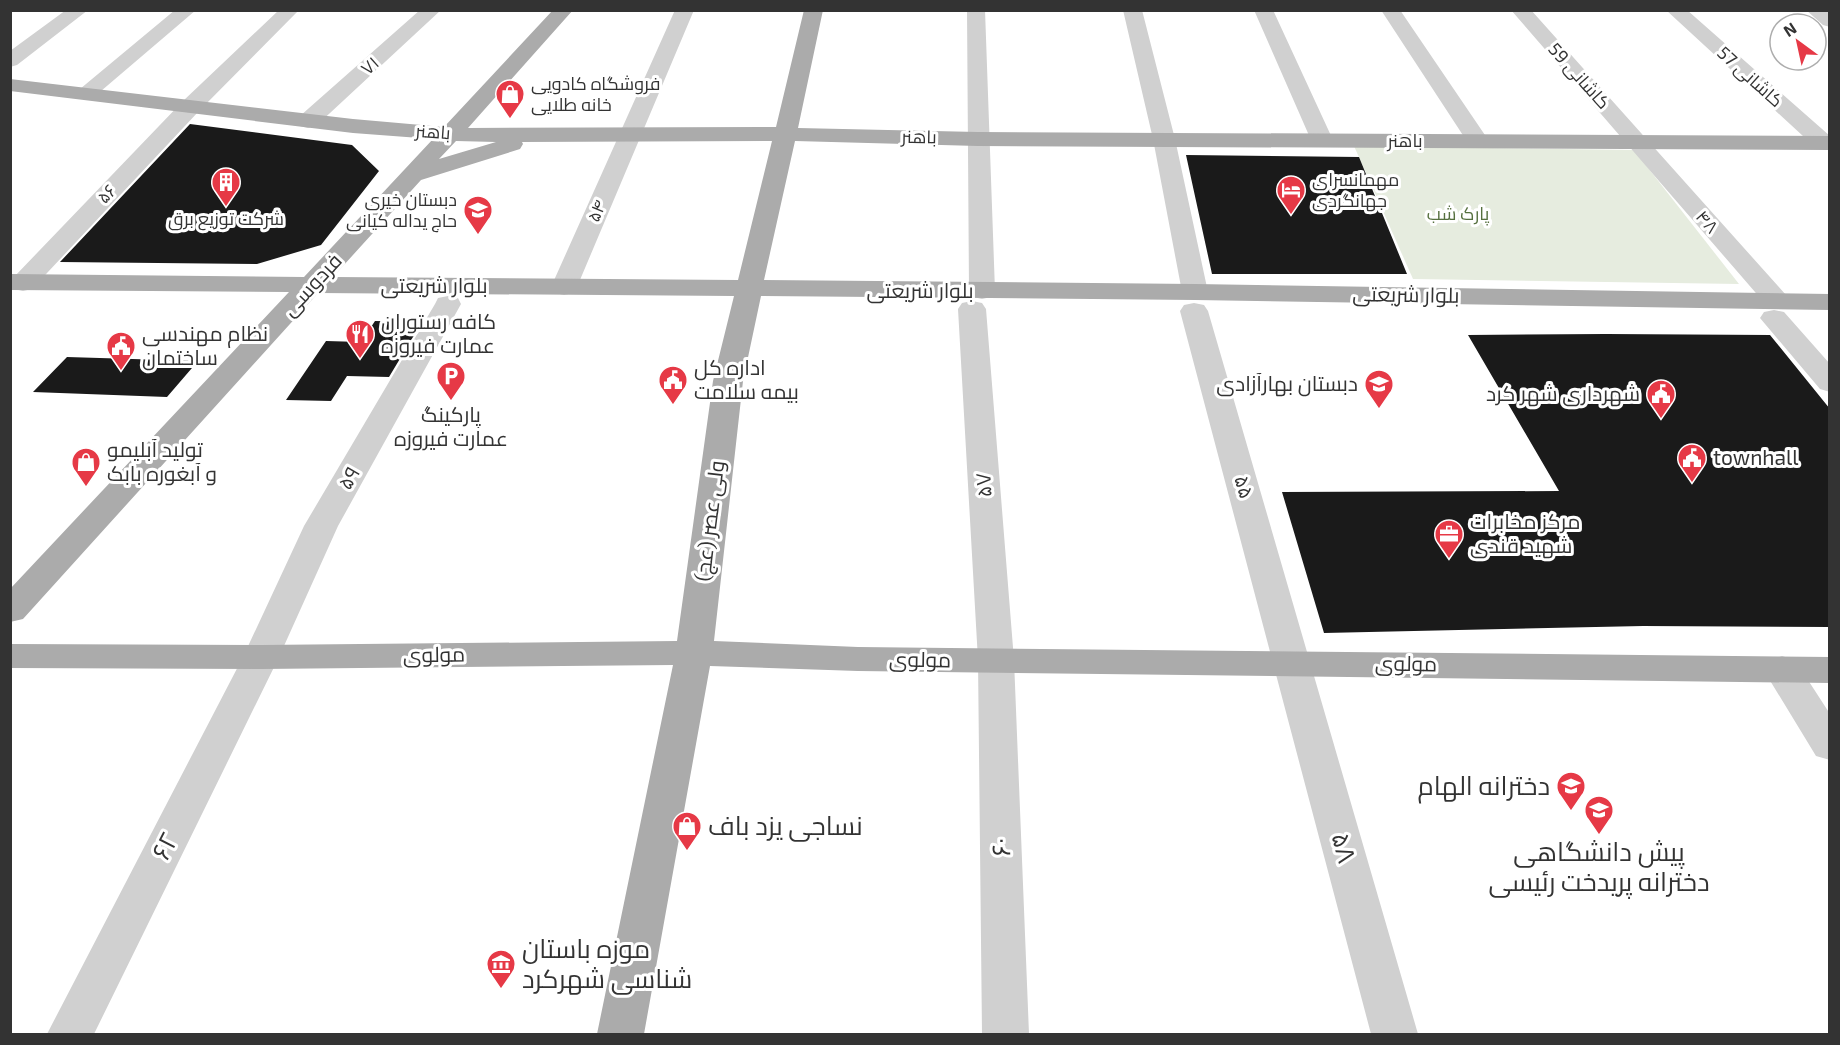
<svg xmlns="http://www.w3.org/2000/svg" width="1840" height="1045" font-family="'Exo 2',Cairo,sans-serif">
	<rect width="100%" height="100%" fill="#fff"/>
	<path fill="#e6ecdf" d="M1354 146 1634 150 1739 284 1413 279Z"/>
	<path fill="#1a1a1a" d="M190 124 352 145 379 171 321 245 257 264 60 262Z
		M1186 155 1359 157 1407 274H1212Z
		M375 321 422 322 389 377 347 376 331 401 286 400 326 341 361 342Z
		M1606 334 1770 335 1830 409V627L1643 626 1324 633 1282 492 1559 491 1468 335Z
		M67 357 198 361 167 397 33 392Z"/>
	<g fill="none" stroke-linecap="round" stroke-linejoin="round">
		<path fill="#d0d0d0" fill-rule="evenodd" d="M66 10H88L17 65 10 67V51Z
			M175 10H196L94 97 87 99 80 97 76 93 80 89Z
			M279 10H299L199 111 32 289 23 291 14 289 10 284 14 277 183 101Z
			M420 10H441L316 126 308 128 300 126 297 121 300 116Z
			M675 10H694L577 287 573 293 564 295 555 293 551 287Z
			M967 10H985L995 291 991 297 982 299 973 297 969 291Z
			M1123 10H1142L1175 139 1208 292 1204 298 1195 300 1186 298 1182 292 1153 139Z
			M1254 10H1273L1333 140 1330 145 1322 147 1314 145 1311 140Z
			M1381 10H1400L1489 141 1486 146 1478 148 1470 146Z
			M1511 10H1531L1786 295 1790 301 1786 307 1777 309 1768 307Z
			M1666 10H1687L1830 136V148H1816Z
			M1806 10H1828L1830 27 1823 25Z
			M448 296 458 298 461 304 338 526 279 657 94 1034H47L243 657 304 526 435 304 438 298Z
			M972 301 982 303 986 309 1014 660 1029 1034H982L978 660 958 309 962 303Z
			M1194 303 1204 305 1208 311 1418 1034H1371L1180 311 1184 305Z
			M1774 310 1784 312 1830 364V392L1820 389 1760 318 1764 312Z
			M1782 656 1795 660 1830 714V760L1816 756 1763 669 1769 660Z"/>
		<path fill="#ababab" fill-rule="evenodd" d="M553 10H573L468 128 776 127 804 10H823L798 128 978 132 1830 136V150L978 146 795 141 764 280 1195 284 1830 294V310L1195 300 761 296 743 381 714 641 858 647 1830 657V683L858 671 710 666 644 1034H597L673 665 261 669 10 668V644L261 645 677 641 713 381 734 296 318 293 23 619 10 622V589L289 292 10 290V274L304 277 433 139 353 133 10 91V79L353 119 444 127ZM456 141 496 142 439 159ZM772 141 738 280 333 277 421 180 520 149 523 144 522 142Z"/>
	</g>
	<defs>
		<g id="shop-pin" transform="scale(1.5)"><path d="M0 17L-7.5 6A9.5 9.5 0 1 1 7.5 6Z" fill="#e63946" stroke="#fff"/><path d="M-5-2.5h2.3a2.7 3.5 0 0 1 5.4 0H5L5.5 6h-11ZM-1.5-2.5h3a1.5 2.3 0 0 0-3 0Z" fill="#fff"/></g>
		<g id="building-pin" transform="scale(1.5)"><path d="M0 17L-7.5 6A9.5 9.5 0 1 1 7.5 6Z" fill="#e63946" stroke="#fff"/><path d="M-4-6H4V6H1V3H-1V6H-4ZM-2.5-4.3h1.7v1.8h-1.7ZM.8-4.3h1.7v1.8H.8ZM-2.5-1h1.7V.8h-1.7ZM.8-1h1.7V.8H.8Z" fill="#fff"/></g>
		<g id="hotel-pin" transform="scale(1.5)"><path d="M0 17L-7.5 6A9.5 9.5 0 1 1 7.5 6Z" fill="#e63946" stroke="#fff"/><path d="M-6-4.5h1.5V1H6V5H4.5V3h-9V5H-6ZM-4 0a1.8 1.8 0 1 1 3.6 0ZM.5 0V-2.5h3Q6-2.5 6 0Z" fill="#fff"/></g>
		<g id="school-pin" transform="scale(1.5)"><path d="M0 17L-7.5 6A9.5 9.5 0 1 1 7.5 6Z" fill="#e63946" stroke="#fff"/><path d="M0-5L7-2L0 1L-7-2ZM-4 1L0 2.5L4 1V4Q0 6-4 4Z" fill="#fff"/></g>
		<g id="restaurant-pin" transform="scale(1.5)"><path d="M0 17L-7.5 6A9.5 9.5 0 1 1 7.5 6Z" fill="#e63946" stroke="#fff"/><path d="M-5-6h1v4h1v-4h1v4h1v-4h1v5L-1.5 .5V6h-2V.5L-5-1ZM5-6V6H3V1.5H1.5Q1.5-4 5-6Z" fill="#fff"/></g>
		<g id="civic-pin" transform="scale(1.5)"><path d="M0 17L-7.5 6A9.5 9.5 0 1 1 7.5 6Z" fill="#e63946" stroke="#fff"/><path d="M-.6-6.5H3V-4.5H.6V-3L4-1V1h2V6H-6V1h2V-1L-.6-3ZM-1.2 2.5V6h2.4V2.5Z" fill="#fff"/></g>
		<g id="parking-pin" transform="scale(1.5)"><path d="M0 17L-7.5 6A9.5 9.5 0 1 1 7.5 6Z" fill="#e63946" stroke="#fff"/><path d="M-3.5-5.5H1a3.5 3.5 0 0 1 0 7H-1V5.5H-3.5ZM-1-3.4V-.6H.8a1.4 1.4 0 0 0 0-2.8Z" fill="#fff"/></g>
		<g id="office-pin" transform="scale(1.5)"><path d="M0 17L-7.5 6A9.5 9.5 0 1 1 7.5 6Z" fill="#e63946" stroke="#fff"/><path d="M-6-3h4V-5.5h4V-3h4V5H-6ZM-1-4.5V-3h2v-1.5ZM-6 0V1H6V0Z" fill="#fff"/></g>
		<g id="museum-pin" transform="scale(1.5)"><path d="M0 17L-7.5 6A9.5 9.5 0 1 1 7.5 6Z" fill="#e63946" stroke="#fff"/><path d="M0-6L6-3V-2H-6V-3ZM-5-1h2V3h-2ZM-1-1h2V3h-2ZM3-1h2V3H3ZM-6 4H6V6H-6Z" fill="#fff"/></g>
	</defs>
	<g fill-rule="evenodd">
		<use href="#shop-pin" x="510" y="94"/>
		<use href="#building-pin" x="226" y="182"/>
		<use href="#hotel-pin" x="1291" y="190"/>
		<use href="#school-pin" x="478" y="210"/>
		<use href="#restaurant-pin" x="360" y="334"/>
		<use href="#civic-pin" x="121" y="346"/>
		<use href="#parking-pin" x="451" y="376"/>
		<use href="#civic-pin" x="673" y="380"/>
		<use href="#school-pin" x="1379" y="384"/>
		<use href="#civic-pin" x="1661" y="394"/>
		<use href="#civic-pin" x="1692" y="458"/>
		<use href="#shop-pin" x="86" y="462"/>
		<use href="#office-pin" x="1449" y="534"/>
		<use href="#school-pin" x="1571" y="786"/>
		<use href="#school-pin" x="1599" y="810"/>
		<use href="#shop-pin" x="687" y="826"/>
		<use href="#museum-pin" x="501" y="964"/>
	</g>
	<g text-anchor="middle" stroke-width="6" stroke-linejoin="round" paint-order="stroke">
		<g font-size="18" fill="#333" stroke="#fff">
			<text transform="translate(370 66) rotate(-42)" y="6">۷۱</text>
			<text transform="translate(1579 76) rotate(48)" y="6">کاشانی 59</text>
			<text transform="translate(1750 77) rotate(42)" y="6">کاشانی 57</text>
			<text transform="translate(433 132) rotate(4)" y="6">باهنر</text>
			<text transform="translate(919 137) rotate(1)" y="6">باهنر</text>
			<text x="1405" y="147">باهنر</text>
			<text transform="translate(107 194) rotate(-47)" y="6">۵۶</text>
			<text transform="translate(597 211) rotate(-67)" y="6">۵۴</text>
			<text transform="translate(1707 222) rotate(49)" y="6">۴۸</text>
		</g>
		<g font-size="18" fill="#333" stroke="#fff" text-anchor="start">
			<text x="531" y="90">فروشگاه کادویی<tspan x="531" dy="21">خانه طلایی</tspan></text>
			<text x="1312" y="186">مهمانسرای<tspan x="1312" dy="21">جهانگردی</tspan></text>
			<text x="457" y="206" text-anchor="end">دبستان خیری<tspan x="457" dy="21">حاج یداله کیانی</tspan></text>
			<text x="226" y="225" text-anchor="middle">شرکت توزیع برق</text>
		</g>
		<g font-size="18" fill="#56703f" stroke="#fff">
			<text x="1458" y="220">پارک شب</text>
		</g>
		<g font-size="21" fill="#333" stroke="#fff">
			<text transform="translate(312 285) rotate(-47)" y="7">فردوسی</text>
			<text x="434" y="293">بلوار شریعتی</text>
			<text x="920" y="298">بلوار شریعتی</text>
			<text transform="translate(1406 295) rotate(1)" y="7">بلوار شریعتی</text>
			<text transform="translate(349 478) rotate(-60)" y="7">۵۹</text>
			<text transform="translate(984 485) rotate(-94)" y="7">۵۷</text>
			<text transform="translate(1244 487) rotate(74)" y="7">۵۵</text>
			<text transform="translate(710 521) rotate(-83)" y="7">ولی عصر (عج)</text>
			<text transform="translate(434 655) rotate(-1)" y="7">مولوی</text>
			<text transform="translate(920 660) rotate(1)" y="7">مولوی</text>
			<text transform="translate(1406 664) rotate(1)" y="7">مولوی</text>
		</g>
		<g font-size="21" fill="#333" stroke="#fff" text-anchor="start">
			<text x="381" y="329">کافه رستوران<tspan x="381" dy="24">عمارت فیروزه</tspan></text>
			<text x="142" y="341">نظام مهندسی<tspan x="142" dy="24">ساختمان</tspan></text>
			<text x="694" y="375">اداره کل<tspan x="694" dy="24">بیمه سلامت</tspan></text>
			<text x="1358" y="391" text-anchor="end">دبستان بهارآزادی</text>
			<text x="1640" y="401" text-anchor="end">شهرداری شهر کرد</text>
			<text x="451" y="422" text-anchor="middle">پارکینگ<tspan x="451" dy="24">عمارت فیروزه</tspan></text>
			<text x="107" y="457">تولید آبلیمو<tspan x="107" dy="24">و آبغوره بابک</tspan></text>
			<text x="1713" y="465">townhall</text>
			<text x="1470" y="529">مرکز مخابرات<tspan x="1470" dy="24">شهید قندی</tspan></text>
		</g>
		<g font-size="26" fill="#333" stroke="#fff" text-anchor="start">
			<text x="1550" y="795" text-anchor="end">دخترانه الهام</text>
			<text x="708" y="835">نساجی یزد باف</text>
			<text x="1599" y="861" text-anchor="middle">پیش دانشگاهی<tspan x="1599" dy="30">دخترانه پریدخت رئیسی</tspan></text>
			<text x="522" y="958">موزه باستان<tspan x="522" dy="30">شناسی شهرکرد</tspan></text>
		</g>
		<g font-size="26" fill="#333" stroke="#fff">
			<text transform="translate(165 846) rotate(-63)" y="9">۶۲</text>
			<text transform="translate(1001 847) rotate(-91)" y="9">۶۰</text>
			<text transform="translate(1344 848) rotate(75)" y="9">۵۸</text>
		</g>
	</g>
	<rect width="1840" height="1045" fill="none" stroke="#333333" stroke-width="24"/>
	<g transform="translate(1798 42) rotate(327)"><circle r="28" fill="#ffffff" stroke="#adadad" stroke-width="1.5"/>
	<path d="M0-4.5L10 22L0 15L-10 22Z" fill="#e63946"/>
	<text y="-9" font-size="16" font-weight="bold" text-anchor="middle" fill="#333333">N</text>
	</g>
</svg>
